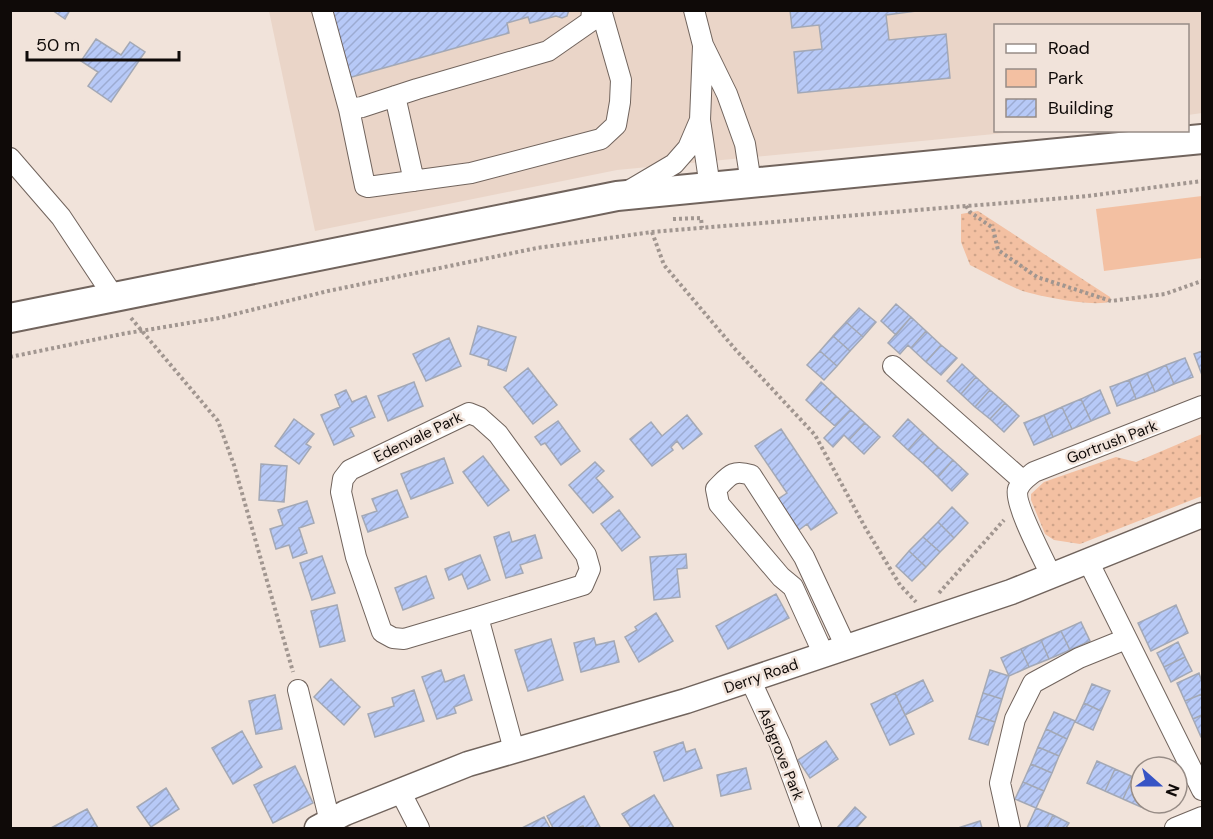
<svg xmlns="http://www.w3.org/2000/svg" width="1213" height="839" font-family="'DM Sans',sans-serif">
	<defs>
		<pattern id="green-dots" width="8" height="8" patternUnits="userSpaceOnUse" patternTransform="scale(1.5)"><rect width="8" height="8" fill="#f3c0a2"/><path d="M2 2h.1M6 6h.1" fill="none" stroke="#cfa48a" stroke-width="1.8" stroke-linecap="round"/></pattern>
		<pattern id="building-hatch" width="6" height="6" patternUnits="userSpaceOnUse" patternTransform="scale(1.5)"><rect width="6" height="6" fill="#b7c9f7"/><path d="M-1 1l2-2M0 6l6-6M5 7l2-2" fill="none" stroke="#9cabd2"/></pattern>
	</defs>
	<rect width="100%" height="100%" fill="#f1e3da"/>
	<path fill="#ead5c8" d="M269 11H1202V113L1188 115V26H996V130L1025 131 617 170 315 231Z"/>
	<path fill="url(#green-dots)" d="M978 211 1110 297 1111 301C1096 308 1037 296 1020 290 1003 283 986 273 970 265L961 242V214Z
		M1202 434V496L1080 544 1054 540 1045 534 1031 500V494L1044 482 1116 457 1136 462Z"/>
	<path fill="#f3c0a2" d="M1202 196V258L1104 271 1096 209Z"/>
	<path fill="url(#building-hatch)" stroke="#a3a8b5" stroke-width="1.5" d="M52 10H70L65 19Z
		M330 10H569L567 16 562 18 556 16 530 23 528 17 507 23 509 33 348 78Z
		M790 10H924L886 15 889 40 946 34 950 78 798 93 794 52 822 49 819 25 792 28Z
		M96 39 121 55 130 42 145 52 111 102 88 86 98 72 81 61Z
		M896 304 911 317 896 335 881 321Z
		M859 308 876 322 863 337 846 322Z
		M911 317 926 331 911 348 908 345 900 354 888 343Z
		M846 322 863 337 850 351 833 336Z
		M478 326 516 337 506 371 488 365 489 360 470 354Z
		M926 331 941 345 926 362 911 348Z
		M833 336 850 351 837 366 820 351Z
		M449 338 461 366 426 381 413 354Z
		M941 345 957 358 941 375 926 362Z
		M820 351 837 366 824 380 807 365Z
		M1202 351V375L1194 354Z
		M1185 358 1193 377 1174 384 1166 365Z
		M962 364 976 377 961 394 947 381Z
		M1166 365 1174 384 1155 392 1147 373Z
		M528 368 557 405 533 424 504 387Z
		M1147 373 1155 392 1136 399 1129 380Z
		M976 377 990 390 975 407 961 394Z
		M1129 380 1136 399 1117 406 1110 387Z
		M414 382 423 406 388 421 378 396Z
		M821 382 836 396 820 413 806 400Z
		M346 390 352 402 366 396 375 417 350 428 354 436 334 445 321 415 340 407 335 395Z
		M990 390 1005 403 990 419 975 407Z
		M1100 390 1110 413 1091 421 1081 399Z
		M836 396 851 410 835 426 820 413Z
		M1081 399 1091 421 1072 429 1062 407Z
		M1005 403 1019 416 1004 432 990 419Z
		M1062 407 1072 429 1053 437 1044 415Z
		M851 410 865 423 849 440 844 435 833 447 824 438Z
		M687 415 702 434 683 449 677 441 671 447 673 450 652 466 630 439 651 422 662 436Z
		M1044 415 1053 437 1034 445 1024 423Z
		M294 419 314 434 306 444 311 447 299 464 275 446Z
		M908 419 923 433 908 450 893 436Z
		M558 421 580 451 561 465 545 443 541 445 535 437Z
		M865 423 880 437 864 454 849 440Z
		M781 429 837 513 811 530 807 524 799 530 778 499 787 493 755 446Z
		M923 433 938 447 923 463 908 450Z
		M938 447 953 460 938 477 923 463Z
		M483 456 509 490 488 506 463 472Z
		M444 458 453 483 411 499 401 474Z
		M953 460 968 474 952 491 938 477Z
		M595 462 604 471 596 478 613 497 593 513 569 485Z
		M261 464 287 466 284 502 259 500Z
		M397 490 408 517 368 532 362 516 377 511 372 499Z
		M307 501 314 523 299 528 307 553 293 558 289 545 276 549 270 529 283 525 278 510Z
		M952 507 968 523 954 538 938 522Z
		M619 510 640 537 622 551 601 524Z
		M938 522 954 538 940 552 923 537Z
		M509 532 512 542 535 535 542 558 520 565 523 573 506 578 494 537Z
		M923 537 940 552 926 567 909 551Z
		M909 551 926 567 912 581 896 566Z
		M686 554 687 568 677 569 680 597 654 600 650 557Z
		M480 555 490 580 468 589 462 574 449 580 445 569Z
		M322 556 335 593 312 600 300 563Z
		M426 576 434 598 403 610 395 588Z
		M776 594 789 618 728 649 716 626Z
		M337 605 345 641 320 647 311 611Z
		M1176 605 1188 633 1151 651 1138 623Z
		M656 613 673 641 639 662 625 637 637 630 635 627Z
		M1081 622 1090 641 1070 650 1061 631Z
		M1061 631 1070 650 1049 659 1041 640Z
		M594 638 596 645 614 641 619 662 581 672 574 643Z
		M551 639 563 680 528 691 515 650Z
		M1041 640 1049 659 1029 667 1021 649Z
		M1178 642 1185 657 1164 667 1157 653Z
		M1021 649 1029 667 1009 676 1001 658Z
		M1185 657 1192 671 1171 682 1164 667Z
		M441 670 445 682 464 675 472 700 454 707 456 713 437 719 422 677Z
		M990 670 1009 676 1002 699 983 693Z
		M1199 673 1202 682V694L1185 701 1177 683Z
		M331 679 360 707 344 725 314 697Z
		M923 680 933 701 905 715 895 693Z
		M1092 684 1110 691 1101 711 1084 703Z
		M414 690 424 721 375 737 368 714 394 706 392 698Z
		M895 693 914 734 890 745 871 704Z
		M983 693 1002 699 995 722 976 716Z
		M1202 694V715L1193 719 1185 701Z
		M275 695 282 729 256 734 249 701Z
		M1084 703 1101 711 1093 730 1075 722Z
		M1054 712 1075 721 1067 739 1046 729Z
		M1202 715V737H1201L1193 719Z
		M976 716 995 722 988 745 969 739Z
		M1046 729 1067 739 1059 756 1038 747Z
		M242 731 262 767 233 784 212 748Z
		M826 741 838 759 810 778 798 760Z
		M683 742 686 752 695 749 702 768 664 781 654 752Z
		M1038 747 1059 756 1052 773 1031 764Z
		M1097 761 1115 769 1105 791 1087 783Z
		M1031 764 1052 773 1044 791 1023 782Z
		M295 766 313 803 273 823 254 785Z
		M746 768 751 789 721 796 717 775Z
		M1115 769 1133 777 1123 799 1105 791Z
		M1133 777 1141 780V803H1143L1141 807 1123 799Z
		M1023 782 1044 791 1036 808 1015 799Z
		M166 788 179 809 151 827 137 807Z
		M654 795 674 828H651L650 826 647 828H631L622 814Z
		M584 796 600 827 597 828H584L583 826 577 828H553L547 816Z
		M855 807 866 817 857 827 859 828H837Z
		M1036 808 1053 815 1047 828H1027Z
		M87 809 98 828H51Z
		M1053 815 1069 823 1066 828H1047Z
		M544 817 550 828H522Z
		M980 821 982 828H958Z"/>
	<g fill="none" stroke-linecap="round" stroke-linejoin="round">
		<g stroke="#71645d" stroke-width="22">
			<path id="minor" d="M322 10 349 109 362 107 417 89 548 51 591 21 592 10
				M694 10 703 45 727 94 745 144 751 183
				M703 46 700 120 710 187
				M395 96 414 181
				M349 109 365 186 368 187 471 173 601 139 616 125 620 102 621 80 601 10
				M10 158 61 217 114 297
				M630 190 674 164 688 148 700 120
				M893 366 1023 481
				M1088 561 1202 790
				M1051 575C1044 560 1013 502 1018 489 1021 481 1028 477 1034 472L1202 406
				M478 617 404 639 393 638 382 632 356 557 341 492 343 479 350 470 469 413 479 417 498 434 586 555 590 569 583 585 478 617 514 750
				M824 655 793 587 781 577 719 504 716 489C729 476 732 469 751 475L804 557 846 647
				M750 679 780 744 811 828
				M298 690 330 822
				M400 791 419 828
				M1010 828 1000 783 1015 719 1033 683 1079 658 1126 639
				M1175 828 1202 817"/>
		</g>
		<g stroke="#71645d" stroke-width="27">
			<path id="major" d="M317 828 345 813 468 764 686 701 1011 592 1202 515"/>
		</g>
		<g stroke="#71645d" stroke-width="32">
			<path id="highway" d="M10 318 617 196 1202 139"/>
		</g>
		<path stroke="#a19690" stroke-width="4" stroke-dasharray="3 3" stroke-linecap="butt" d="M966 206 970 212 993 228 998 250 1037 277 1111 301 1165 294 1202 281
			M673 219 701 218 702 228
			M652 232 664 265 735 349 815 435 866 529 900 585 916 602
			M131 318 218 421 234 465 293 672
			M10 357 122 334 219 318 328 291 537 248 652 232 1088 196 1202 181
			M939 593 1004 520"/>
		<use href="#minor" stroke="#fff" stroke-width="20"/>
		<use href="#major" stroke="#fff" stroke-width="24"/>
		<use href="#highway" stroke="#fff" stroke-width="28"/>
	</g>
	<g text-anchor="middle" stroke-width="5" stroke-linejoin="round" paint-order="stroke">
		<g font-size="15" fill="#0f0a08" stroke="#f1e3da">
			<text transform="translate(418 437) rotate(-26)" y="5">Edenvale Park</text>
			<text transform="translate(1112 442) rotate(-21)" y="5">Gortrush Park</text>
			<text transform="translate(761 676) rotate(-19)" y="5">Derry Road</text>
			<text transform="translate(781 754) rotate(68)" y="5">Ashgrove Park</text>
		</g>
	</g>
	<rect width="1213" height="839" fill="none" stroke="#0f0a08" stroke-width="24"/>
	<rect x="994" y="24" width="195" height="108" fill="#f1e3da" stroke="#978c86" stroke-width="1.5"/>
	<rect x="1006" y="44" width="30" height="9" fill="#ffffff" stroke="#978c86" stroke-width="1.5"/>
	<text x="1048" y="54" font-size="18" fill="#0f0a08">Road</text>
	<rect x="1006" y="69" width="30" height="18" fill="#f3c0a2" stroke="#978c86" stroke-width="1.5"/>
	<text x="1048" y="84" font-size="18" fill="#0f0a08">Park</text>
	<rect x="1006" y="99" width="30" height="18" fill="url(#building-hatch)" stroke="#978c86" stroke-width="1.5"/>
	<text x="1048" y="114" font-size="18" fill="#0f0a08">Building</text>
	<g transform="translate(1159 785) rotate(111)"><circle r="28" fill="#f1e3da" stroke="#978c86" stroke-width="1.5"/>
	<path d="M0-4.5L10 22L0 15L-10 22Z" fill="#3754c5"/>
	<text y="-9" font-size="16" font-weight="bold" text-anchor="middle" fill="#0f0a08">N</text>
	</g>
	<path d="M27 51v9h152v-9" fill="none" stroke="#0f0a08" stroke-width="3"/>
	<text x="36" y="51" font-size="18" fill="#0f0a08" stroke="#f1e3da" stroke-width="4.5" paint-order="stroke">50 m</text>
</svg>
